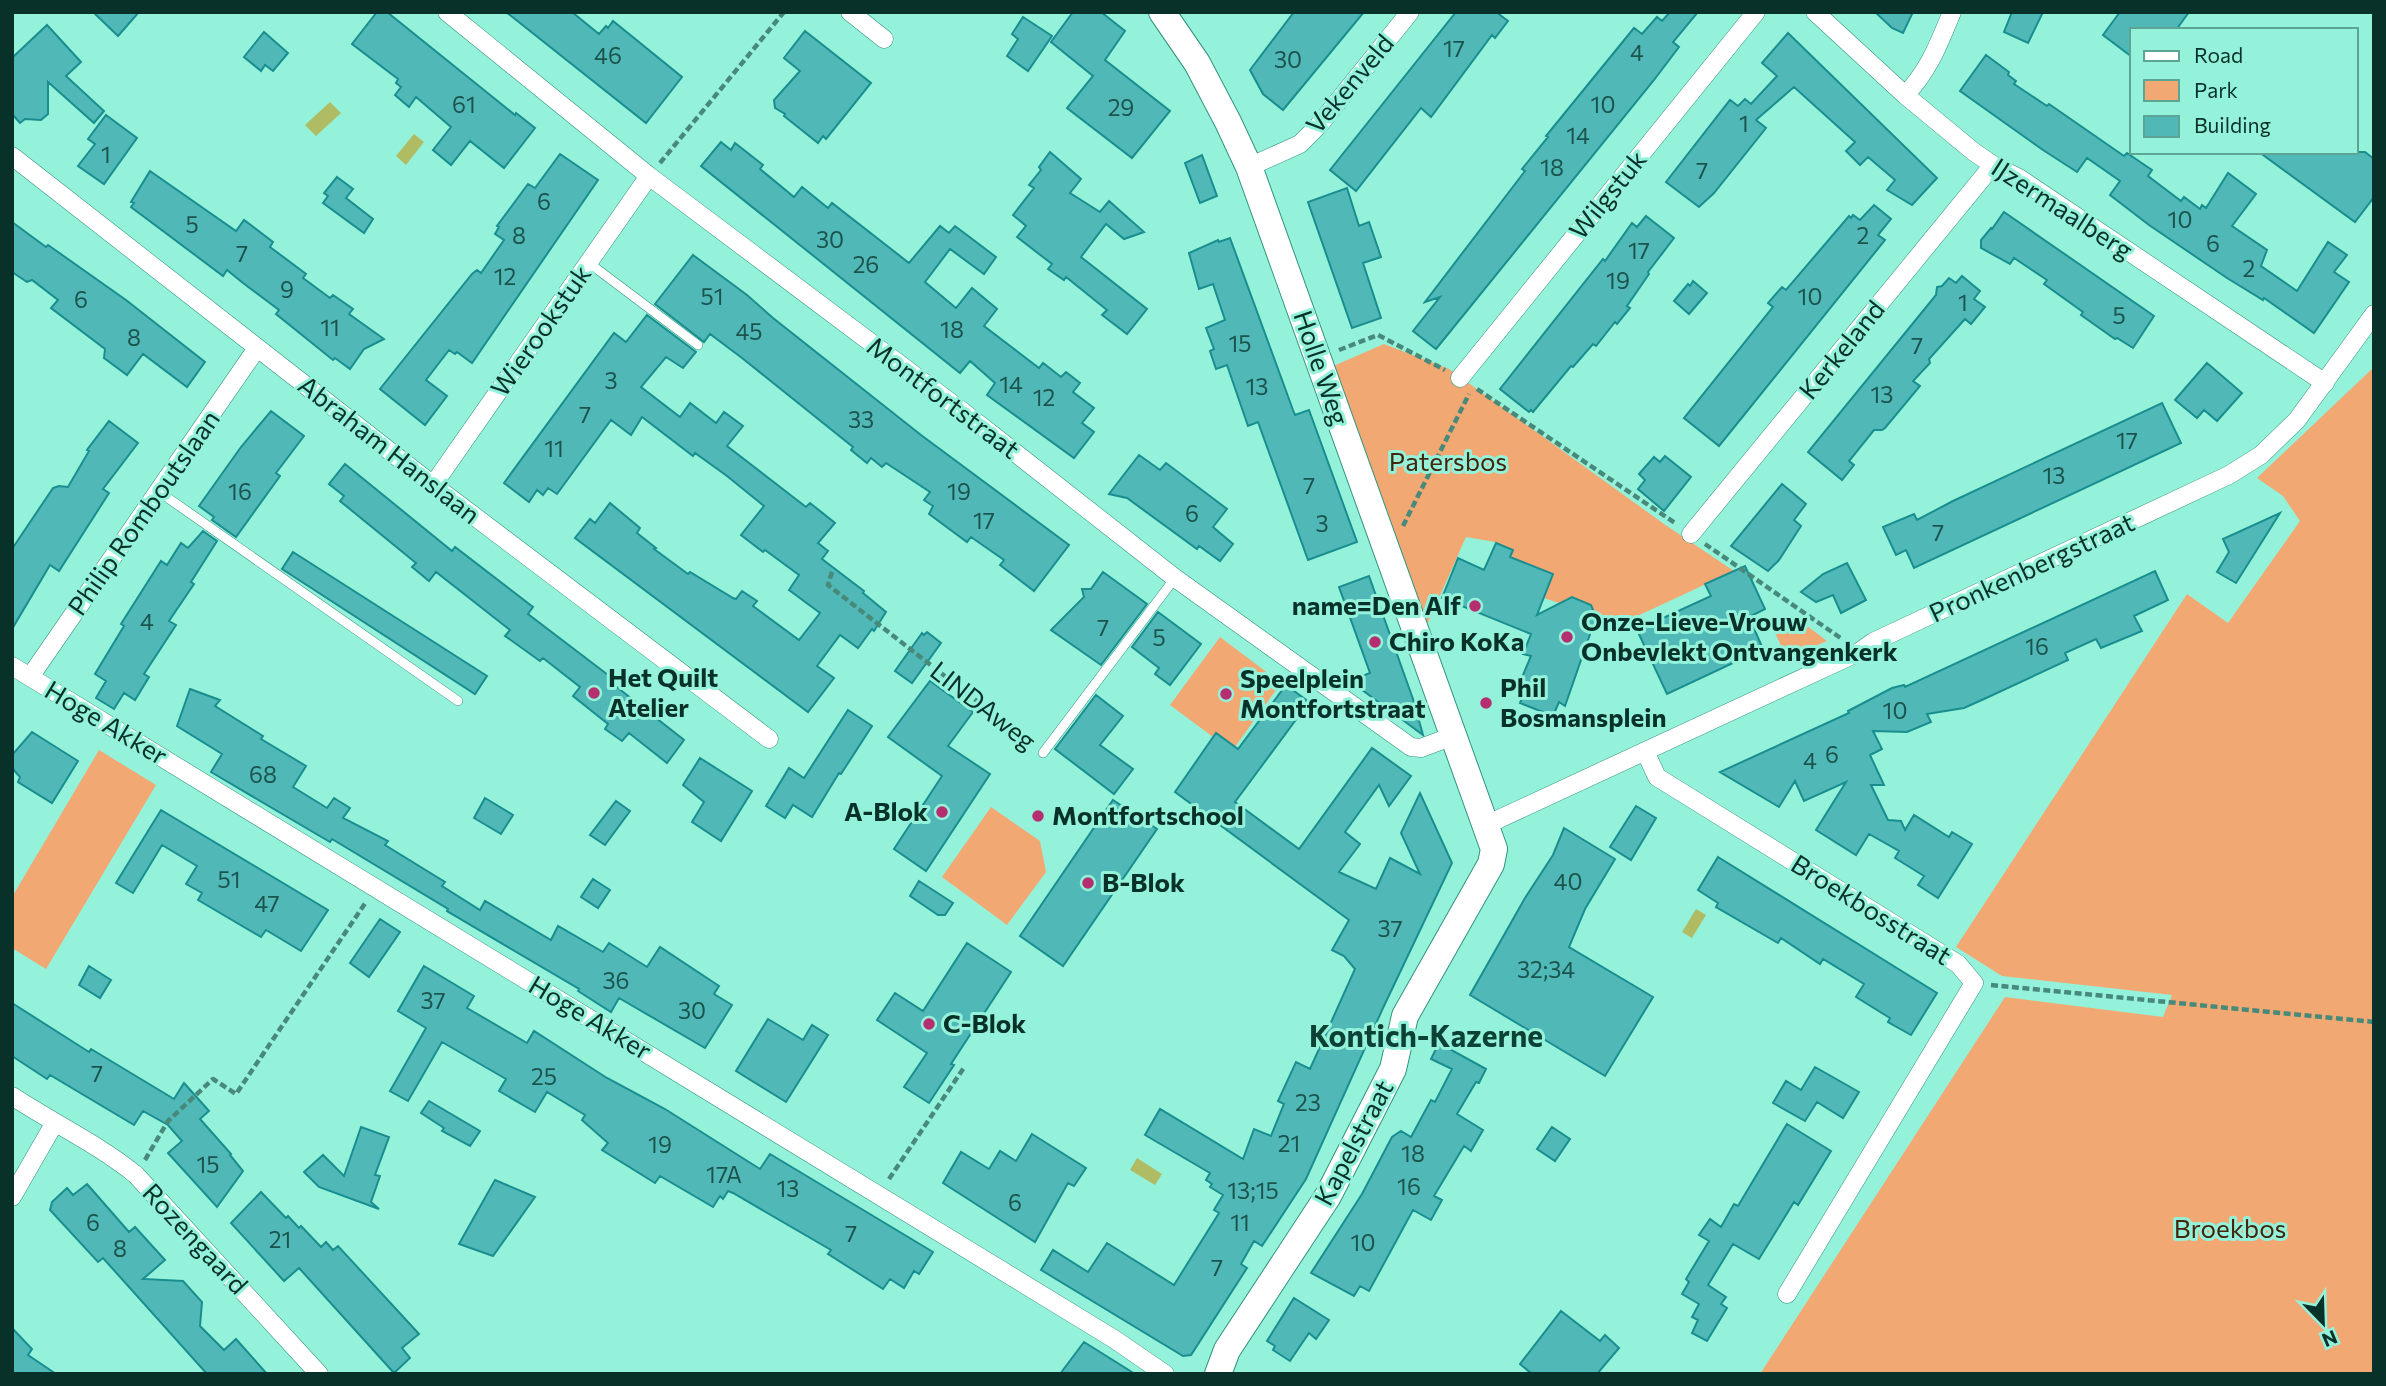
<svg xmlns="http://www.w3.org/2000/svg" width="2386" height="1386" font-family="Commissioner,sans-serif">
	<rect width="100%" height="100%" fill="#95f2da"/>
	<path fill="#f2a873" d="M1384 344 1449 369 1664 524 1734 571 1618 625 1596 617 1591 605 1572 597 1559 603 1544 598 1552 574 1502 576 1513 550 1495 542 1466 537 1426 627 1331 367Z
		M2374 367V1374H1760L2005 997 2163 1017 2172 995 2002 976 1956 947 2187 594 2228 623 2300 521 2283 496 2257 478Z
		M1802 622 1827 641 1787 658 1775 633Z
		M1220 637 1281 683 1232 751 1170 705Z
		M99 750 156 785 46 969 12 948V897Z
		M991 807 1040 841 1046 872 1007 925 942 877Z"/>
	<path fill="#b0bc64" d="M330 102 341 113 316 136 305 125Z
		M414 134 424 142 406 165 396 156Z
		M1696 909 1706 915 1692 938 1682 932Z
		M1137 1158 1162 1174 1155 1185 1130 1170Z"/>
	<path fill="#51b8b8" stroke="#198e8f" stroke-width="2" d="M93 12H139L118 36Z
		M377 12H387L515 115 516 113 535 128 504 168 470 141 451 165 433 150 451 127 416 97 409 107 395 95 401 87 396 83 398 79 352 44Z
		M506 12H572L599 34 606 26 608 28 613 21 682 77 646 123Z
		M1073 12H1101L1125 31 1105 60 1170 111 1132 158 1067 108 1093 76 1051 42Z
		M1294 12H1364L1283 110 1263 94 1250 70Z
		M1456 12H1496L1508 21 1495 38 1492 35 1431 117 1421 108 1356 191 1330 170Z
		M1670 12H1698L1673 42 1679 47 1654 80 1436 349 1413 331 1440 297 1425 302 1525 171 1522 169 1548 137 1546 136 1634 28 1642 34 1657 17 1662 21Z
		M1875 12H1913L1903 33 1892 28Z
		M2012 12H2043L2028 43 2004 32Z
		M2120 12H2189L2176 30H2132V57L2103 35Z
		M1023 17 1052 36 1028 71 1007 56 1018 39 1012 34Z
		M47 25 81 62 66 76 104 111 94 123 48 82V114L41 120 25 119 20 123 12 114V58Z
		M805 31 871 83 826 139 823 136 818 143 784 116 785 114 775 108 774 100 800 71 784 58Z
		M264 32 288 53 273 71 265 65 261 71 244 57Z
		M1788 33 1937 178 1912 205 1887 190 1895 180 1868 157 1860 165 1846 151 1855 142 1794 87 1756 120 1766 128 1714 193 1699 207 1666 182 1730 100 1738 106 1745 99 1751 104 1777 76 1762 63Z
		M1986 55 2009 72 2008 75 2016 81 2014 84 2047 106 2049 104 2124 156 2127 153 2152 170 2148 176 2181 201 2184 197 2200 209 2202 205 2206 208 2228 173 2256 194 2232 226 2267 250 2261 266 2297 291 2328 242 2347 255 2334 272 2349 282 2314 333 2264 298 2263 300 2227 278 2149 225 2110 195 2120 181 2087 158 2077 172 2043 150 1960 91Z
		M106 115 137 138 104 184 78 166 95 144 88 139Z
		M721 142 731 150 735 143 763 165 760 169 794 197 802 187 828 208 832 203 909 263 940 226 949 233 955 226 996 257 984 274 950 249 925 282 956 308 972 288 997 309 984 326 1039 368 1043 363 1061 377 1066 372 1080 383 1073 392 1094 408 1082 423 1094 432 1074 458 987 395 995 383 970 361 960 373 701 166Z
		M1050 152 1081 179 1070 193 1100 212 1109 201 1144 232 1124 239 1106 224 1081 257 1147 309 1127 334 1102 315 1107 310 1066 277 1064 280 1048 269 1052 264 1017 237 1026 226 1013 215 1034 188 1029 185 1041 170 1039 167Z
		M2259 152H2365L2374 159V197L2355 222Z
		M560 154 598 180 472 363 457 352 455 354 449 350 426 380 447 396 425 425 380 389 472 274 477 270 481 273 504 240 495 234 499 227 497 226 528 184 535 188Z
		M1202 155 1217 196 1200 203 1185 163Z
		M150 171 236 231 244 220 273 242 270 247 306 274 303 278 330 298 333 295 353 309 349 314 384 339 364 349 350 369 335 358 333 360 276 314 279 310 243 283 227 270 223 276 131 207 134 203 131 202Z
		M337 177 353 189 346 198 373 219 364 233 323 203 328 196 324 193Z
		M1347 188 1359 226 1369 222 1381 257 1363 263 1381 318 1352 328 1308 202Z
		M1874 205 1891 219 1878 235 1885 240 1719 446 1684 418 1773 307 1768 303 1782 287 1786 290 1849 216 1851 218 1853 215 1860 220Z
		M2004 212 2154 316 2133 348 2117 338 2115 339 2081 315 2083 312 2044 284 2047 280 2014 258 2010 264 1981 248V240L1991 228 1992 229Z
		M1646 216 1674 238 1648 272 1649 274 1627 306 1630 308 1617 324 1615 322 1596 346 1593 344 1573 367 1571 366 1533 412 1531 410 1529 412 1500 389 1603 259 1605 261 1632 223 1637 227Z
		M12 222 46 247 48 245 126 300 205 362 187 387 143 354 127 375 104 358 105 349 51 308 58 300 32 280 27 282 12 272Z
		M1230 238 1293 410 1295 415 1309 410 1357 542 1308 560 1258 422 1248 426 1227 365 1216 369 1210 351 1214 349 1206 328 1225 320 1213 284 1199 289 1189 253 1218 240 1219 242Z
		M693 255 747 295 773 318 921 435 1069 545 1034 591 1000 565 1004 560 971 537 967 542 929 514 933 506 924 500 930 492 886 463 882 467 871 458 867 463 851 450 853 447 742 358 710 334 704 342 655 304Z
		M1962 276 1980 291 1974 299 1985 307 1971 324 1965 319 1929 359 1930 363 1913 381 1920 386 1885 428 1882 430H1874L1849 461 1854 465 1842 480 1808 452 1936 295 1937 287 1942 286 1949 278 1956 283Z
		M1693 281 1707 293 1689 314 1674 301 1688 284 1690 286Z
		M647 315 696 352 683 368 666 357 641 387 680 417 690 403 716 423 724 412 743 426 727 446 806 507 810 503 835 523 818 543 828 551 822 559 864 591 863 593 886 612 874 631 872 629 858 648 840 635 817 666 834 678 808 712 575 538 590 519 595 523 610 503 640 528 637 533 656 548 654 549 688 574 690 572 733 598 736 599 742 591 757 601 753 606 799 640 820 613 789 590 799 575 765 550 763 552 741 535 764 506 727 476 695 453 693 456 642 417 631 435 611 420 557 494 548 488 543 495 537 490 529 502 504 483 614 333 626 342Z
		M2207 363 2242 393 2217 421 2204 410 2197 418 2175 400Z
		M2162 403 2181 443 1914 568 1906 550 1896 555 1883 527 1914 514 1917 520 1953 501Z
		M271 411 304 436 276 473 280 476 236 537 212 520 214 517 199 506 241 447Z
		M109 421 138 443 103 489 109 493 59 571 50 565 12 629V549L53 488 59 486 68 487 89 451 87 450Z
		M1139 455 1160 470 1166 463 1227 509 1213 527 1233 544 1220 561 1199 546 1197 549 1127 498 1109 494Z
		M1665 456 1691 477 1664 511 1638 489 1645 480 1639 474 1654 457 1660 462Z
		M345 464 452 551 455 547 533 607 528 614 616 681 613 684 684 740 667 763 629 733 622 741 605 729 608 724 573 696 580 687 543 658 540 661 505 636 510 630 436 572 429 581 412 567 416 563 340 501 344 496 329 484Z
		M1782 484 1806 504 1794 520 1801 526 1779 560 1768 571 1731 546Z
		M2280 513 2236 583 2217 572 2229 552 2223 539Z
		M203 531 217 541 191 582 194 584 169 621 176 625 144 674 149 677 135 700 124 693 114 709 96 698 106 681 95 674 124 626 121 624 161 561 167 565 181 543 188 548Z
		M1496 543 1513 550 1510 557 1553 574 1537 615 1572 597 1591 605 1596 617 1565 706 1559 702 1553 716 1520 703 1525 690 1518 687 1531 656 1523 654 1531 634 1442 598 1458 558 1484 570Z
		M293 552 487 676 475 694 282 569Z
		M1847 563 1866 600 1841 613 1833 595 1816 602 1801 592 1823 574Z
		M1745 566 1765 609 1749 617 1763 649 1667 694 1637 630 1711 596 1705 584Z
		M2155 571 2168 600 2134 616 2142 631 2101 648 2096 639 2065 653 2068 660 1984 699 1964 708 1927 714 1931 722 1907 732 1873 731 1882 749 1870 755 1884 785H1871L1888 820 1901 821 1905 830 1914 815 1949 837 1952 832 1972 844 1938 898 1918 885 1924 876 1895 858 1899 851 1869 834 1856 855 1816 830 1846 782 1804 801 1795 781 1779 807 1720 772 1849 713 1848 711 1892 688 1904 685 1905 687Z
		M1103 572 1147 604 1101 665 1051 630 1084 597 1082 589H1091Z
		M1369 576 1413 699 1423 735 1350 681 1370 673 1339 587Z
		M1158 612 1201 644 1170 685 1155 674 1159 668 1132 647Z
		M927 632 941 643 912 683 895 671 922 633 924 635Z
		M930 681 973 712 948 746 990 774 926 871 894 849 942 776 888 737Z
		M1286 685 1309 702 1235 802 1299 849 1372 748 1411 776 1389 806 1379 785 1345 832 1360 844 1339 872 1376 889 1390 858 1420 874 1401 833 1420 793 1452 863 1383 1008 1306 1179 1262 1246 1254 1241 1241 1264 1247 1268 1191 1355 1183 1356 1041 1270 1053 1250 1088 1272 1107 1243 1174 1285 1219 1213 1214 1210 1223 1195 1210 1187 1212 1184 1206 1180 1210 1173 1145 1135 1160 1109 1243 1159 1254 1129 1271 1136 1284 1104 1278 1101 1296 1062 1310 1069 1355 969 1344 956 1332 950 1349 920 1175 792 1216 733 1238 749Z
		M190 689 220 700 215 706 263 736 261 739 306 766 293 787 327 808 334 798 350 808 343 818 388 841 385 845 445 882 442 886 480 910 485 901 551 940 558 926 603 952 609 943 647 967 660 947 719 986 714 994 732 1005 705 1048 619 998 611 1012 578 991 579 989 447 911 448 909 332 839 330 842 211 772 222 754 177 726Z
		M1096 695 1123 716 1100 745 1133 769 1114 794 1055 749Z
		M848 710 872 726 841 774 839 773 812 817 793 805 785 818 766 806 789 768 804 778Z
		M32 732 78 761 52 803 18 782 20 777 12 768V755Z
		M700 758 752 791 721 841 692 822 704 802 683 785Z
		M485 798 513 815 501 834 474 818Z
		M1113 800 1157 829 1063 966 1020 936Z
		M616 801 630 811 605 845 590 835Z
		M1636 806 1656 818 1631 860 1610 847Z
		M161 810 328 910 301 951 266 930 261 937 198 900 202 893 186 884 197 866 162 845 133 893 116 883Z
		M1564 828 1615 859 1585 909 1569 947 1653 997 1605 1076 1470 995 1525 898 1553 855Z
		M1718 857 1937 993 1911 1035 1888 1022 1890 1018 1856 997 1864 984 1823 959 1820 964 1781 938 1778 943 1716 907 1718 903 1698 890Z
		M593 879 610 890 598 908 581 897Z
		M919 881 953 903 945 915H938L910 896Z
		M380 919 400 932 369 977 350 963Z
		M967 943 1011 972 951 1064 954 1065 929 1103 904 1087 927 1053 877 1020 895 993 923 1011Z
		M89 966 111 980 100 998 79 985Z
		M424 966 474 996 467 1008 527 1043 534 1031 607 1078 665 1109 760 1169 770 1154 933 1252 919 1274 914 1271 904 1288 890 1279 883 1289 828 1254 831 1250 733 1193 728 1191 723 1199 720 1196 713 1207 660 1176 655 1183 602 1150 608 1143 582 1120 585 1115 547 1092 535 1112 499 1091 506 1079 442 1042 408 1101 390 1091 426 1028 398 1011Z
		M12 1003 89 1052 91 1049 174 1099 184 1083 209 1111 200 1119 231 1154 230 1155 243 1171 217 1207 168 1153 182 1141 168 1125 143 1111 134 1125 50 1075 47 1079 12 1056Z
		M768 1019 803 1040 812 1025 828 1035 786 1102 736 1071Z
		M1439 1043 1486 1069 1479 1083 1476 1082 1457 1114 1483 1130 1471 1151 1464 1146 1434 1196 1442 1200 1431 1220 1413 1210 1369 1291 1360 1286 1354 1296 1311 1273 1362 1194 1392 1137 1401 1131 1411 1137 1431 1100 1435 1102 1452 1069 1431 1059Z
		M1815 1067 1859 1092 1843 1118 1817 1102 1805 1121 1773 1103 1786 1081 1801 1090Z
		M429 1101 480 1131 470 1146 442 1131 444 1128 421 1113Z
		M1787 1124 1831 1151 1798 1205 1794 1202 1759 1259 1733 1244 1708 1285 1726 1297 1721 1304 1727 1308 1707 1341 1692 1333 1698 1320 1692 1317 1699 1304 1682 1294 1689 1282 1686 1279 1709 1241 1699 1235 1710 1219 1721 1227 1734 1204 1738 1206Z
		M361 1127 389 1137 375 1175 380 1176 371 1202 379 1209 319 1187 304 1172 323 1155 344 1176Z
		M1552 1127 1570 1139 1555 1161 1537 1149Z
		M1032 1134 1086 1168 1074 1186 1068 1183 1035 1242 943 1183 961 1152 989 1169 1000 1151 1016 1161Z
		M495 1180 535 1197 493 1256 459 1244Z
		M87 1184 129 1232 135 1227 165 1260 143 1279 183 1281 202 1302 200 1326 224 1350 236 1339 267 1374H207L103 1258 98 1262 50 1210 52 1202 67 1188 73 1195Z
		M261 1192 286 1218 288 1216 299 1228 301 1226 321 1247 326 1242 333 1250 338 1246 419 1334 402 1348 410 1358 394 1373 299 1268 284 1281 231 1223Z
		M1294 1298 1329 1320 1316 1339 1309 1333 1290 1361 1273 1350 1275 1346 1267 1341Z
		M1561 1311 1600 1341 1605 1335 1619 1348 1597 1374H1532L1520 1364Z
		M12 1328 32 1349 28 1355 56 1374H12Z
		M1084 1342 1135 1374H1060Z"/>
	<g fill="none" stroke-linecap="round" stroke-linejoin="round">
		<g stroke="#32937e" stroke-width="10">
			<path id="lane" d="M589 263 698 345
				M158 491 458 701
				M1043 753 1175 578"/>
		</g>
		<g stroke="#32937e" stroke-width="19">
			<path id="street" d="M447 12 649 176 962 411 1175 578 1411 747 1421 748 1453 736
				M850 12 884 39
				M1815 12 1905 95 1974 152 1993 165 2019 178 2325 383
				M1905 95C1929 71 1939 43 1952 12
				M12 156 433 485 769 739
				M1249 167 1300 144 1319 125 1410 12
				M1460 378 1756 12
				M433 485 649 176
				M1691 534 1993 165
				M12 666 1114 1339 1165 1374
				M30 677 257 348
				M1645 751 1657 777 1958 964 1974 983 1787 1294
				M1486 825 1859 652 1873 642 2229 475 2261 455 2297 420 2374 314
				M12 1096C53 1123 98 1144 136 1175L319 1374
				M12 1197 54 1124"/>
		</g>
		<g stroke="#32937e" stroke-width="28">
			<path id="secondary" d="M1162 12 1197 63 1228 122 1249 167 1494 849 1491 864 1405 1016 1393 1069 1328 1196 1227 1350 1218 1374"/>
		</g>
		<path stroke="#488a7a" stroke-width="4.5" stroke-dasharray="7 3.5" stroke-linecap="butt" d="M660 163 784 12
			M1339 350 1378 335 1445 370
			M1477 389 1675 523
			M1403 526 1469 394
			M1705 544 1842 639
			M832 572 828 585 1032 744
			M1991 985 2374 1022
			M145 1160 168 1121 213 1079 236 1094 366 902
			M889 1179 965 1066"/>
		<use href="#lane" stroke="#fff" stroke-width="9"/>
		<use href="#street" stroke="#fff" stroke-width="18"/>
		<use href="#secondary" stroke="#fff" stroke-width="26"/>
	</g>
	<g fill="#b52e6f" stroke="#95f2da" stroke-width="2.5">
		<circle cx="1475" cy="606" r="7"/>
		<circle cx="1567" cy="637" r="7"/>
		<circle cx="1375" cy="642" r="7"/>
		<circle cx="594" cy="693" r="7"/>
		<circle cx="1226" cy="694" r="7"/>
		<circle cx="1486" cy="703" r="7"/>
		<circle cx="942" cy="812" r="7"/>
		<circle cx="1038" cy="816" r="7"/>
		<circle cx="1088" cy="883" r="7"/>
		<circle cx="929" cy="1024" r="7"/>
	</g>
	<g text-anchor="middle" stroke-width="6" stroke-linejoin="round" paint-order="stroke">
		<g font-size="23" fill="#1a544d">
			<text x="1454" y="57">17</text>
			<text x="1637" y="61">4</text>
			<text x="608" y="64">46</text>
			<text x="1288" y="68">30</text>
			<text x="464" y="113">61</text>
			<text x="1603" y="113">10</text>
			<text x="1121" y="116">29</text>
			<text x="1744" y="132">1</text>
			<text x="1578" y="144">14</text>
			<text x="106" y="163">1</text>
			<text x="1552" y="176">18</text>
			<text x="1702" y="179">7</text>
			<text x="544" y="210">6</text>
			<text x="2180" y="228">10</text>
			<text x="192" y="233">5</text>
			<text x="519" y="244">8</text>
			<text x="1863" y="244">2</text>
			<text x="830" y="248">30</text>
			<text x="2213" y="252">6</text>
			<text x="1639" y="259">17</text>
			<text x="242" y="262">7</text>
			<text x="866" y="273">26</text>
			<text x="2249" y="277">2</text>
			<text x="505" y="285">12</text>
			<text x="1618" y="289">19</text>
			<text x="287" y="298">9</text>
			<text x="712" y="305">51</text>
			<text x="1810" y="305">10</text>
			<text x="81" y="308">6</text>
			<text x="1963" y="311">1</text>
			<text x="2119" y="324">5</text>
			<text x="330" y="336">11</text>
			<text x="952" y="338">18</text>
			<text x="749" y="340">45</text>
			<text x="134" y="346">8</text>
			<text x="1240" y="352">15</text>
			<text x="1917" y="354">7</text>
			<text x="611" y="389">3</text>
			<text x="1011" y="393">14</text>
			<text x="1257" y="395">13</text>
			<text x="1882" y="403">13</text>
			<text x="1044" y="406">12</text>
			<text x="585" y="423">7</text>
			<text x="861" y="428">33</text>
			<text x="2127" y="449">17</text>
			<text x="554" y="457">11</text>
			<text x="2054" y="484">13</text>
			<text x="1309" y="494">7</text>
			<text x="240" y="500">16</text>
			<text x="959" y="500">19</text>
			<text x="1192" y="522">6</text>
			<text x="984" y="529">17</text>
			<text x="1322" y="532">3</text>
			<text x="1938" y="541">7</text>
			<text x="147" y="630">4</text>
			<text x="1103" y="636">7</text>
			<text x="1159" y="646">5</text>
			<text x="2037" y="655">16</text>
			<text x="1895" y="719">10</text>
			<text x="1832" y="763">6</text>
			<text x="1810" y="769">4</text>
			<text x="263" y="783">68</text>
			<text x="229" y="888">51</text>
			<text x="1568" y="890">40</text>
			<text x="267" y="912">47</text>
			<text x="1390" y="937">37</text>
			<text x="1546" y="978">32;34</text>
			<text x="616" y="989">36</text>
			<text x="433" y="1009">37</text>
			<text x="692" y="1019">30</text>
			<text x="97" y="1082">7</text>
			<text x="544" y="1085">25</text>
			<text x="1308" y="1111">23</text>
			<text x="1289" y="1152">21</text>
			<text x="660" y="1153">19</text>
			<text x="1413" y="1162">18</text>
			<text x="208" y="1173">15</text>
			<text x="724" y="1183">17A</text>
			<text x="1409" y="1195">16</text>
			<text x="788" y="1197">13</text>
			<text x="1253" y="1199">13;15</text>
			<text x="1015" y="1211">6</text>
			<text x="93" y="1231">6</text>
			<text x="1240" y="1231">11</text>
			<text x="851" y="1242">7</text>
			<text x="280" y="1248">21</text>
			<text x="1363" y="1251">10</text>
			<text x="120" y="1257">8</text>
			<text x="1217" y="1276">7</text>
		</g>
		<g font-size="26" fill="#083229" stroke="#95f2da">
			<text transform="translate(1350 84) rotate(-50)" y="9">Vekenveld</text>
			<text transform="translate(1608 195) rotate(-51)" y="9">Wilgstuk</text>
			<text transform="translate(2062 209) rotate(33)" y="9">IJzermaalberg</text>
			<text transform="translate(541 331) rotate(-55)" y="9">Wierookstuk</text>
			<text transform="translate(1842 350) rotate(-51)" y="9">Kerkeland</text>
			<text transform="translate(1321 368) rotate(71)" y="9">Holle Weg</text>
			<text transform="translate(943 398) rotate(37)" y="9">Montfortstraat</text>
			<text transform="translate(389 450) rotate(38)" y="9">Abraham Hanslaan</text>
			<text transform="translate(144 513) rotate(-55)" y="9">Philip Romboutslaan</text>
			<text transform="translate(2032 568) rotate(-25)" y="9">Pronkenbergstraat</text>
			<text transform="translate(983 706) rotate(38)" y="9">LINDAweg</text>
			<text transform="translate(106 723) rotate(31)" y="9">Hoge Akker</text>
			<text transform="translate(1871 910) rotate(32)" y="9">Broekbosstraat</text>
			<text transform="translate(590 1018) rotate(31)" y="9">Hoge Akker</text>
			<text transform="translate(1354 1143) rotate(-62)" y="9">Kapelstraat</text>
			<text transform="translate(195 1239) rotate(47)" y="9">Rozengaard</text>
		</g>
		<g font-size="26" fill="#44260e" stroke="#95f2da">
			<text x="1448" y="471">Patersbos</text>
			<text x="2230" y="1238">Broekbos</text>
		</g>
		<g font-size="26" font-weight="bold" fill="#083229" stroke="#95f2da" text-anchor="start">
			<text x="1461" y="615" text-anchor="end">name=Den Alf</text>
			<text x="1581" y="631">Onze-Lieve-Vrouw<tspan x="1581" dy="30">Onbevlekt Ontvangenkerk</tspan></text>
			<text x="1389" y="651">Chiro KoKa</text>
			<text x="608" y="687">Het Quilt<tspan x="608" dy="30">Atelier</tspan></text>
			<text x="1240" y="688">Speelplein<tspan x="1240" dy="30">Montfortstraat</tspan></text>
			<text x="1500" y="697">Phil<tspan x="1500" dy="30">Bosmansplein</tspan></text>
			<text x="928" y="821" text-anchor="end">A-Blok</text>
			<text x="1052" y="825">Montfortschool</text>
			<text x="1102" y="892">B-Blok</text>
			<text x="943" y="1033">C-Blok</text>
		</g>
		<g font-size="30" font-weight="bold" fill="#0c4136" stroke="#95f2da">
			<text x="1426" y="1047">Kontich-Kazerne</text>
		</g>
	</g>
	<rect width="2386" height="1386" fill="none" stroke="#083229" stroke-width="28"/>
	<rect x="2130" y="28" width="228" height="126" fill="#95f2da" stroke="#5da593" stroke-width="2"/>
	<rect x="2144" y="51" width="35" height="10" fill="#ffffff" stroke="#5da593" stroke-width="2"/>
	<text x="2194" y="63" font-size="21" fill="#083229">Road</text>
	<rect x="2144" y="80" width="35" height="21" fill="#f2a873" stroke="#5da593" stroke-width="2"/>
	<text x="2194" y="98" font-size="21" fill="#083229">Park</text>
	<rect x="2144" y="116" width="35" height="21" fill="#51b8b8" stroke="#5da593" stroke-width="2"/>
	<text x="2194" y="133" font-size="21" fill="#083229">Building</text>
	<g transform="translate(2323 1323) rotate(157)" stroke="#95f2da" stroke-width="5" paint-order="stroke">
	<path d="M0-5L12 26L0 18L-12 26Z" fill="#083229"/>
	<text y="-10" font-size="19" font-weight="bold" text-anchor="middle" fill="#083229">N</text>
	</g>
</svg>
